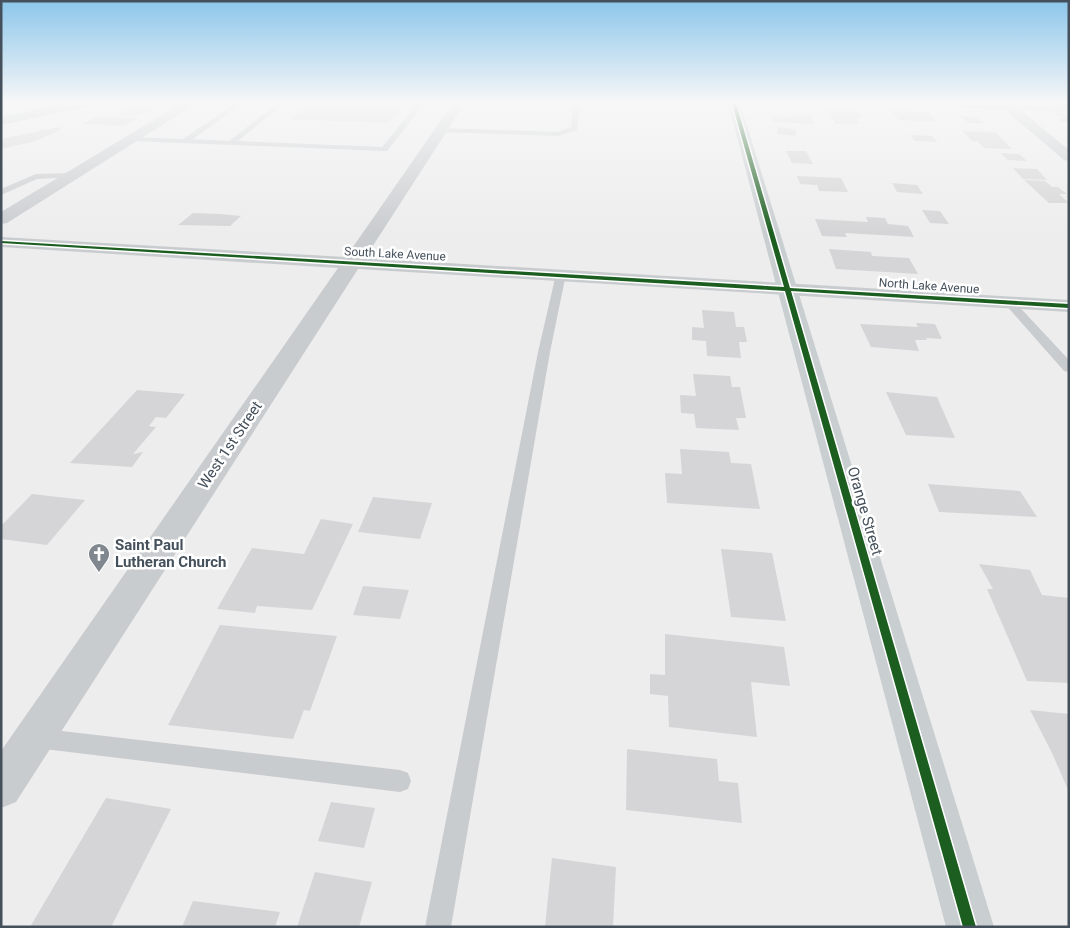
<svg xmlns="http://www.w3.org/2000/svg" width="1070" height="928" font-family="Roboto,sans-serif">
	<rect width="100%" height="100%" fill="#eeeded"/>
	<path fill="#d5d5d7" d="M310 103H406L388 123 290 119Z
		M148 105 157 109 131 117 124 116 115 112Z
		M827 109 857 110 862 118H856L860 124H836Z
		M891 111 928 112 937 122 899 120Z
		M1052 112 1069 113V122H1061L1057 119H1062Z
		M796 115H810L814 124 773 122 771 116 797 117Z
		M960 116 977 117 984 123H967Z
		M97 117 138 118 124 126 82 124Z
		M59 127 61 129 58 131 36 141 1 149V139Z
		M778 127 796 129V136L777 134Z
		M962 131 995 132 1012 149 984 148 978 142 972 141Z
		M910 135 932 136 938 142 915 141Z
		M786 151H806L813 164 792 163Z
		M1000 153 1019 154 1027 161 1008 160Z
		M1013 168 1037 169 1047 180 1023 179Z
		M797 176 841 178 848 192 819 191 817 185 800 184Z
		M1024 180 1045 181 1052 187H1058L1067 194H1059L1069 203H1049Z
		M892 183 917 185 923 194 897 192Z
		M922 210 940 211 949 224 930 223Z
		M193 213 220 214 241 216 230 226 178 225Z
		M866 217 885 218 888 224 908 226 914 237 845 233 847 237 822 236 815 219 868 222Z
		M829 249 871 252 872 256 909 258 918 274 836 269Z
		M702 310 734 312 736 327H744L747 342H739L741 358 707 356 706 341 692 340V327L704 328Z
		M916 323 935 324 942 339 926 338 927 340H915L919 351 871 347 860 324 918 327Z
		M693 374 730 376 732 387H740L746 418H736L739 430 696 428 694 414 681 413 680 395 696 396Z
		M137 390 185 394 166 418 156 417 149 426 156 427 133 454 143 452 132 467 70 463Z
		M886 392 937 397 955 438 906 435Z
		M680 449 729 452 731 463 751 464 760 509 667 503 665 473 682 474Z
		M928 484 1020 491 1037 517 939 512Z
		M32 494 85 500 47 545 1 539V523L3 524Z
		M373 497 432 503 420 539 358 532Z
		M321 519 353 524 312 610 257 606 255 613 217 609 252 548 304 554Z
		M721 549 772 553 786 621 731 617Z
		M979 564 1030 570 1042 595 1069 598V683L1027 681 987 589H993Z
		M363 586 409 590 400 619 353 615Z
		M220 625 337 636 310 711 304 710 293 739 168 725Z
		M665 634 784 647 790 686 751 682 757 737 669 727 668 696 650 694V674L665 675Z
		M1030 710 1069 714V792L1052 753Z
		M627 749 717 759 719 781 738 783 742 823 626 810Z
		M106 798 171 809 111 927H30Z
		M331 802 375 808 364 848 318 841Z
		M552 858 616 867 613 927H545Z
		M315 872 372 882 359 927H297Z
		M193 901 280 912 275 927H182Z"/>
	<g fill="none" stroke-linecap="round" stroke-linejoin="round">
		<path fill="#c9cccf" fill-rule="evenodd" d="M236 103H243L193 139 229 141 278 103H285L238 141 382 147 418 103H425L387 151H384L131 141 127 139 131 137 183 139Z
			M550 103H580L577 130 558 136 441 132 437 130 441 128 557 132 571 127 573 106 553 105Z
			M72 173H75V177L37 179 1 195V189L36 174Z
			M561 271 566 274 550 352 451 927H425L538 352 556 274Z
			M1009 299 1013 300 1069 360V372L1064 371 1005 304 1003 302 1005 300Z
			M36 728 400 770 408 773 411 781 408 789 400 792 36 748 28 745 25 738 28 731Z"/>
		<path fill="#c9cccf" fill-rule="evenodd" d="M182 103H197L7 223 1 224V212Z
			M453 103H465L365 258 1069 300V312L358 269 16 802 1 808V751L338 268 1 247V237L346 257Z
			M927 103 1069 104V112L1020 110 1069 150V161L1064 160 1004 109 933 107Z"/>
		<path fill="#c9ced1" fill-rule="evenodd" d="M728 103H740L994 927H946Z"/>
		<path fill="#c4c8cd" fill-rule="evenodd" d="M69 103H93L87 107 1 125V117Z"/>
		<g stroke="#fff" stroke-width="3">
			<path id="cycleway" d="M732 103H736L790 288 1069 304V308L791 291 976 927H963L785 291 1 243V241L784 287Z"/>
		</g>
		<use href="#cycleway" fill="#1b5e20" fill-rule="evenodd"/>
	</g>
	<linearGradient id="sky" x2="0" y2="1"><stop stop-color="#8cc6eb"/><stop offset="0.44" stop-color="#f7f7f7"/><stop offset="1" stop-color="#f7f7f7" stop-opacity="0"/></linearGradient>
	<rect width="1070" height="233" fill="url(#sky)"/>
	<defs>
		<g id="church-pin" transform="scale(1.125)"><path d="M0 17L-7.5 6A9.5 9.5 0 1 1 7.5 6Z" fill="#80878e" stroke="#fff"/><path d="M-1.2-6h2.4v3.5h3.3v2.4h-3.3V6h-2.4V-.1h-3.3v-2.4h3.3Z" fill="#fff"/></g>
	</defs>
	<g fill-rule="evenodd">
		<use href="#church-pin" x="99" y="554"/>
	</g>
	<g text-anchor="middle" stroke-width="5" stroke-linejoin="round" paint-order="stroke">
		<g font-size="12" fill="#44505b" stroke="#fff">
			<text transform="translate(395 254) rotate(3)" y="4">South Lake Avenue</text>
			<text transform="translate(929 286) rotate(4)" y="4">North Lake Avenue</text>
		</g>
		<g font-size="15" fill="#44505b" stroke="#fff">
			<text transform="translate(230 445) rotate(-56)" y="5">West 1st Street</text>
			<text transform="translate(865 511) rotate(74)" y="5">Orange Street</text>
		</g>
		<g font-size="15" font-weight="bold" fill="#44505b" stroke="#fff" text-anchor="start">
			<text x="115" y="550">Saint Paul<tspan x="115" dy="17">Lutheran Church</tspan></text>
		</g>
	</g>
	<rect width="1070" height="928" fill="none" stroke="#44505b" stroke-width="5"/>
</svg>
